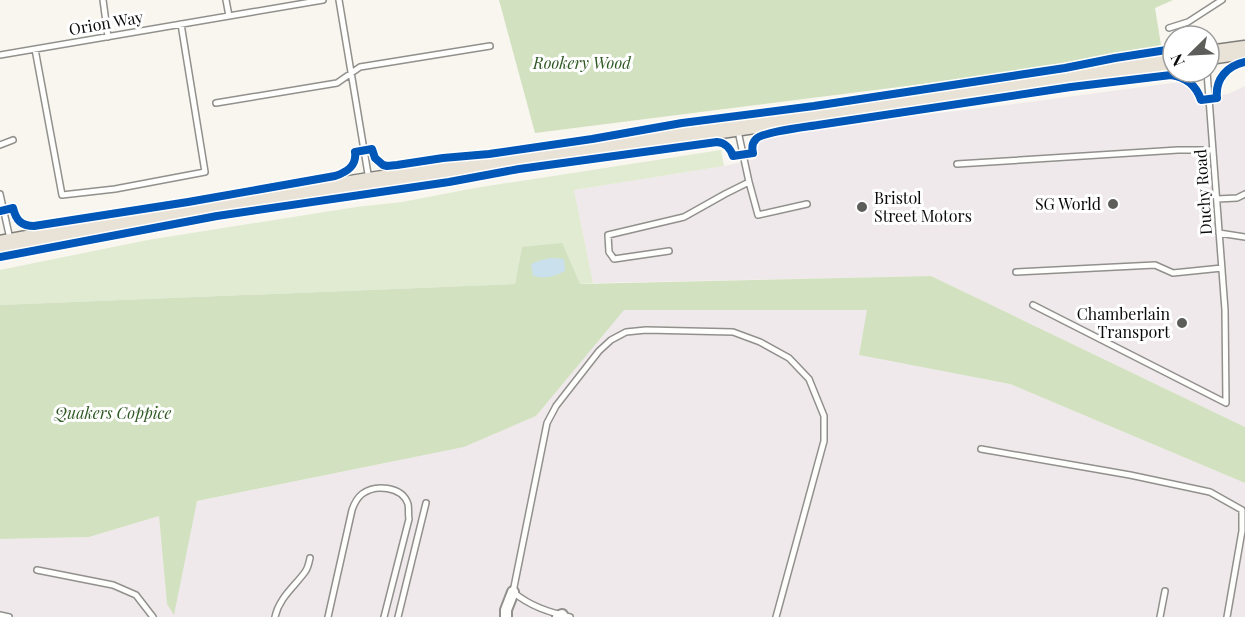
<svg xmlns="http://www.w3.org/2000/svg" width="1245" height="617" font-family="'Playfair Display',serif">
	<rect width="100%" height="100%" fill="#f8f6ee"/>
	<path fill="#efe9eb" d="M1180 82 1187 84 1195 97 1228 94 1245 86V427L931 276 593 283 574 190 724 166 756 159 754 149 758 141 764 138 860 122 983 108Z
		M623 310H868L859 355 1010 384 1245 483V617H0V539L89 537 159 516 167 604 197 501 464 447 536 416Z"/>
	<path fill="#e0ebd1" d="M721 150 724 166 574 190 593 283 580 284 522 247 515 284 0 305V270L148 240 356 207 402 202 475 188Z"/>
	<path fill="#d2e1c0" d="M499 0H1173L1155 8 1161 45 1104 61 535 133Z
		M562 243 580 284 931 276 1245 427V483L1010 384 859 355 867 310H624L536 416 464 447 197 501 174 615 167 604 159 516 89 537 0 539V305L515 284 522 247Z"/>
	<path fill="#cae0ed" d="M551 258 564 259 565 271C553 277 546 279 533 276L531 264 541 260Z"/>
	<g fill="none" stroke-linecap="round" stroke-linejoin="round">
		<g stroke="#91908d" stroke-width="8">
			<path id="service" d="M103 0 108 37
				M226 0 229 16
				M339 0 369 180
				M1169 28 1188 22 1222 0
				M35 49 62 195 115 189 205 172 181 24
				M0 55 323 0
				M216 103 337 83 360 67 490 46
				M738 131 749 182 758 215 807 204
				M0 145 13 140
				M957 164 1178 150H1213
				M0 194 10 239
				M1217 199 1237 198 1245 194
				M1219 233 1245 237
				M669 251 614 259 609 252 608 235 684 217 725 194 749 182
				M1016 272 1155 265 1173 273 1222 268
				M1033 305 1226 403 1225 310 1207 72
				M981 449 1130 475 1210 492 1242 510V531L1227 617
				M37 570 113 585 136 595 153 617
				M0 615 9 617
				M275 617C279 598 294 587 305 572 308 568 309 563 310 558
				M328 617 352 510C354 504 357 498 362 494 375 484 402 486 408 504 409 508 408 514 409 519L384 617
				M398 617 426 503
				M570 617C548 612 530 606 513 592L547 423 556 406 599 351 611 340 626 332 646 330 733 332 760 342 789 358 809 379 824 416V441L776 617
				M1160 617 1165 591"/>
		</g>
		<g stroke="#91908d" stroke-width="14">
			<path id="minor" d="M506 617V610L513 592
				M558 617 562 615"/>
		</g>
		<g stroke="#7e7e7a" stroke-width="21">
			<path id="trunk" d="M1209 55 1245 50
				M0 245 122 222 369 182 1173 61"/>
		</g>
		<use href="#service" stroke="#fefefc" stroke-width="5"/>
		<use href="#minor" stroke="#fefefc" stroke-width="10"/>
		<use href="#trunk" stroke="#e8e2d7" stroke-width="18"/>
		<g stroke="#fff" stroke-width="11">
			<path id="cycleway" d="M0 211 13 208C16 220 21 226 34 226L188 202 335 176C347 172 357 166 355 152L372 149 375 158 383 165 387 166 397 165 443 158 489 154 592 139 682 123 814 106 1065 68 1115 58 1173 49
				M0 257 217 216 449 182 519 169 717 142C726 143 730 148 733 156L753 153C752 149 752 143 756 139 762 132 806 127 818 125L1071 87 1171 75C1186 77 1196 85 1201 100L1217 98C1215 79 1227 66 1245 62"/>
		</g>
		<use href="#cycleway" stroke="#0057b8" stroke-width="8"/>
	</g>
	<g fill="#5d5d5a" stroke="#fff" stroke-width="2">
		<circle cx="1113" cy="204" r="6"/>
		<circle cx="862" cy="207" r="6"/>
		<circle cx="1182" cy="323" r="6"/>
	</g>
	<g text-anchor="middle" stroke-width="6" stroke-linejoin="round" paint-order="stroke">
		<g font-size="16" fill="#0a0a0a" stroke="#fff">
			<text transform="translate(106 23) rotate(-10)" y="6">Orion Way</text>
			<text transform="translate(1203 192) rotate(-94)" y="6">Duchy Road</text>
		</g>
		<g font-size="16" font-style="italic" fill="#2e5924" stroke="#fff">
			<text x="582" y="69">Rookery Wood</text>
			<text x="113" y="419">Quakers Coppice</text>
		</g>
		<g font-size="16" fill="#0a0a0a" stroke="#fff" text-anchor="end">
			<text x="874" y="204" text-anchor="start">Bristol<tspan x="874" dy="18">Street Motors</tspan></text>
			<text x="1101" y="210">SG World</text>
			<text x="1170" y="320">Chamberlain<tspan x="1170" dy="18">Transport</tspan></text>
		</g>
	</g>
	<g transform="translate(1191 54) rotate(246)"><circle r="28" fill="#ffffff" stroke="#9d9d9d" stroke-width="1.5"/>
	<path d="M0-4.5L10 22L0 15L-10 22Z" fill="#5d5d5a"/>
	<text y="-9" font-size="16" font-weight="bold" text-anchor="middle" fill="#0a0a0a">N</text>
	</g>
</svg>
